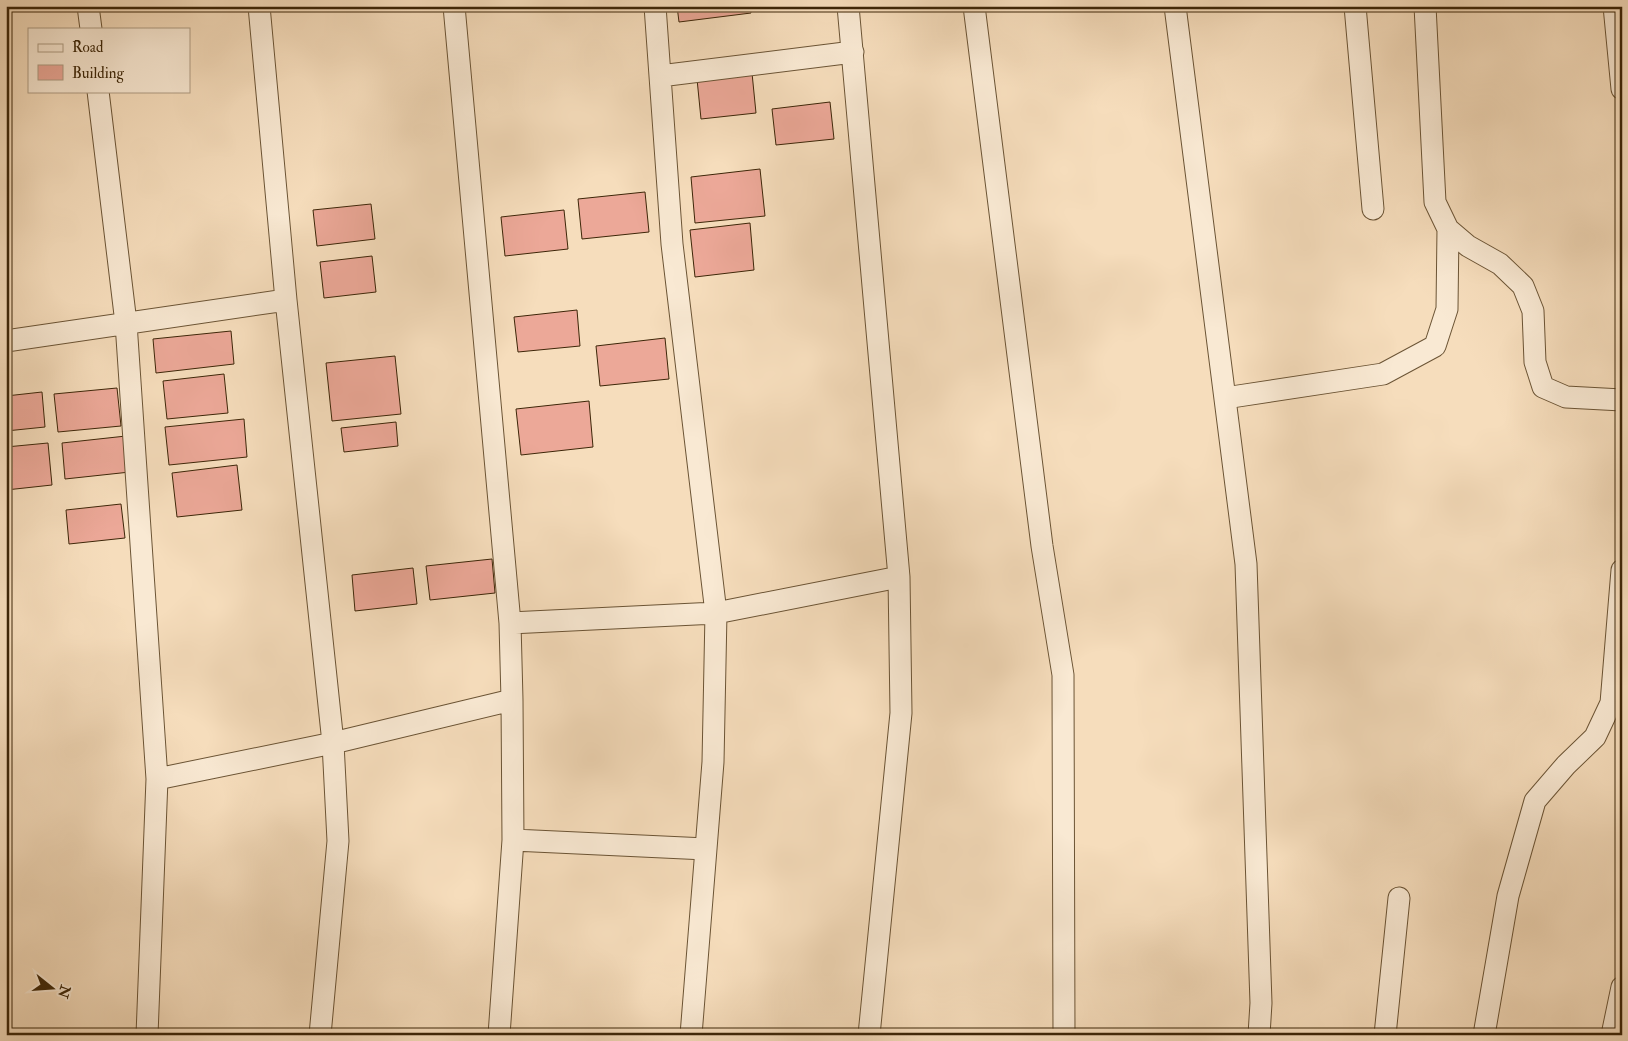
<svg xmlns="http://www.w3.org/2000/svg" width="1628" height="1041" font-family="'IM FELL Double Pica',serif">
	<rect width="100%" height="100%" fill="#f6ddbc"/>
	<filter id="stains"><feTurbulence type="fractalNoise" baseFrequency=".004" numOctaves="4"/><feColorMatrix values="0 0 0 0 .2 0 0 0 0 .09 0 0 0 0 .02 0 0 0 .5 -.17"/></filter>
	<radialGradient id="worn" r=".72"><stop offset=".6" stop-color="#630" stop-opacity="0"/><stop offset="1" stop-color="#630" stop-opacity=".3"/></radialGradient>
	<path fill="#eca898" stroke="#3d2608" d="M677 6H750L751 13 679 22Z
		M752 73 756 113 701 119 697 79Z
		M830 102 834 139 776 145 772 109Z
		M760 169 765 216 695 223 691 177Z
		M645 192 649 232 582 239 578 199Z
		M371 204 375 239 317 246 313 210Z
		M564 210 568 249 505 256 501 217Z
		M750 223 754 270 695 277 690 230Z
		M372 256 376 292 324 298 320 262Z
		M577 310 580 346 518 352 514 317Z
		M231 331 234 364 156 373 153 339Z
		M665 338 669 379 600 386 596 346Z
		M395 356 401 414 332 421 326 363Z
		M224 374 228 413 167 419 163 381Z
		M117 388 121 426 58 432 54 394Z
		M42 392 45 427 6 431V396Z
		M589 401 593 447 521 455 516 409Z
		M244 419 247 457 169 465 165 427Z
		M396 422 398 446 344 452 341 428Z
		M126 436 130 472 65 479 62 443Z
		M48 443 52 485 6 490V447Z
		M237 465 242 510 177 517 172 473Z
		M121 504 125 538 69 544 66 510Z
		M492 559 495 593 430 600 426 566Z
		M413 568 417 604 355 611 352 575Z"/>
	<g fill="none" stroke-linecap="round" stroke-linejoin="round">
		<g stroke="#6b5435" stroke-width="23">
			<path id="street" d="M88 6 91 29
				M259 6 286 300 333 743 338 841 320 1035
				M454 6 510 623 512 700
				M655 6 672 244 716 613 713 762 691 1035
				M848 6 899 577 901 713 869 1035
				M974 6 1042 546 1063 675 1064 1035
				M1175 6 1246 564 1261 1003 1259 1035
				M1355 6 1373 209
				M1425 6 1435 202 1448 229 1468 246 1500 264 1523 286 1533 311 1535 362 1543 387 1566 397 1622 400
				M1614 6 1622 89
				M660 76 853 52
				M98 91 126 323 157 779
				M6 341 286 300
				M1225 398 1383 374 1435 346 1447 309 1448 229
				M510 623 716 613 899 577
				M513 840 706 849
				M147 1035 157 779 333 743 512 700 513 840 499 1035
				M1385 1035 1399 898
				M1484 1035 1508 896 1535 801 1566 765 1595 737 1611 703 1622 570
				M1612 1035 1622 987"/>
		</g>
		<use href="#street" stroke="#f9e9d3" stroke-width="21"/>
	</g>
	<rect width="1628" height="1041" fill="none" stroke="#f6ddbc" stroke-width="25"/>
	<rect x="8" y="8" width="1613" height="1026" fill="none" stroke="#3d2608" stroke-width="2.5"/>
	<rect x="12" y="12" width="1603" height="1016" fill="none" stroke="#3d2608"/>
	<rect x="28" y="28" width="162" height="65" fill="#f9e9d3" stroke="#ae9b82"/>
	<rect x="38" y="44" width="25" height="8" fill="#f9e9d3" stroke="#ae9b82"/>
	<text x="72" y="52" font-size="15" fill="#3d2608">Road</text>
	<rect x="38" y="65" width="25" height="15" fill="#eca898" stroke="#ae9b82"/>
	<text x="72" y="78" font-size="15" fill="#3d2608">Building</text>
	<g transform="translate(52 988) rotate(107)" stroke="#f9e9d3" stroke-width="4" paint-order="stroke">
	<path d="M0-4L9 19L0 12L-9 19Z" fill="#3d2608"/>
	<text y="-8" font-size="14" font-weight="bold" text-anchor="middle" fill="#3d2608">N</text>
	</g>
	<rect width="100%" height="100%" filter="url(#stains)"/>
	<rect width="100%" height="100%" fill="url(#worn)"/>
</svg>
